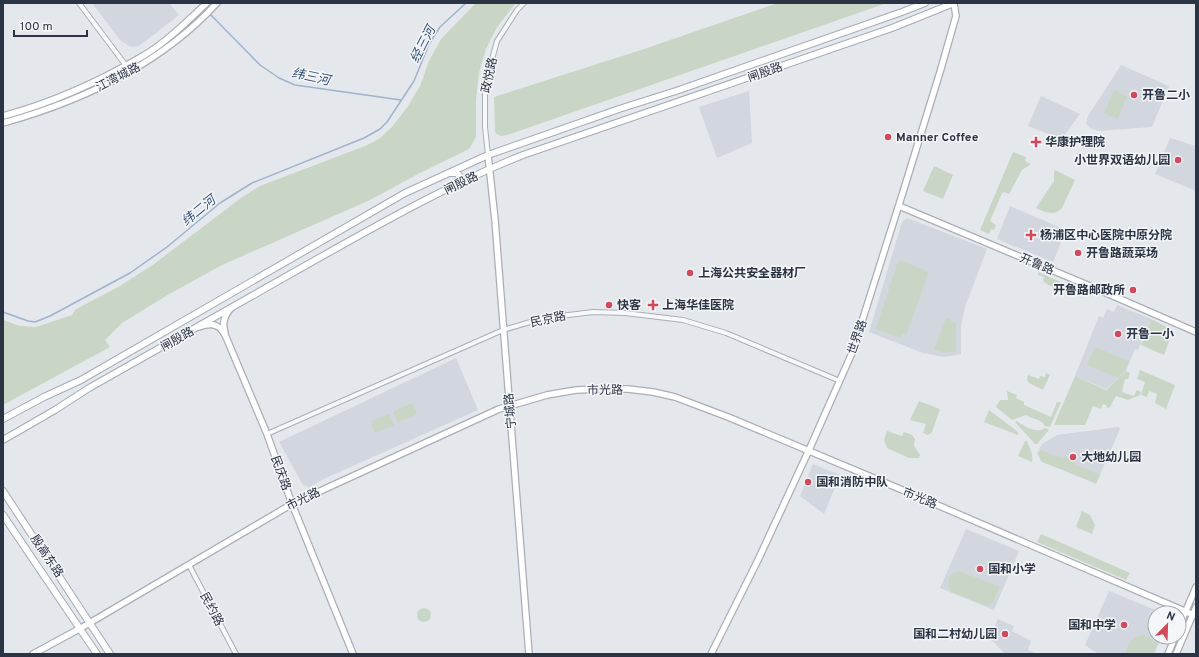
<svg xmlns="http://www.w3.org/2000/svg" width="1199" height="657" font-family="Overpass,'Noto Sans SC',sans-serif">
	<rect width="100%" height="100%" fill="#e4e7ec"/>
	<path fill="#d2d6de" d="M92 3H169L179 15 139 46 131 47 121 41Z
		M1121 65 1169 86 1152 127 1098 131 1090 128 1086 123 1088 116Z
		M749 91 752 143 717 158 699 107Z
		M1041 96 1080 114 1064 136 1056 137 1028 126Z
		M1170 138 1196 146V191L1155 174Z
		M1010 206 1066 230 1053 262 997 239Z
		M907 218 987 249 965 307 961 325V354L944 357 923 353 869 332 902 222Z
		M1117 305 1151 319 1138 350 1135 349 1126 371 1106 389 1075 376 1099 316 1103 318 1107 309 1114 312Z
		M456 358 478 410 326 478 309 487 303 485 279 442Z
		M1118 427 1120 429 1096 484 1041 461 1037 453 1042 444 1057 435Z
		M813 464 840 475 824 514 800 496Z
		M966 529 1019 551 994 610 940 588Z
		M1109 591 1163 613H1155V637H1162L1154 654H1098L1085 645Z
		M998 619 1014 626 1012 631 1031 641 1028 650 1037 654H1005L990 638Z"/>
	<path fill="#c9d6c5" d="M476 3H516L497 27 486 49 479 73 476 100V137L469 149 418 174 370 200 222 265 166 296 122 323 105 340 110 347 3 405V320L20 326 36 327 72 315 75 310 80 307 120 286 154 264 241 198 260 186 365 146 379 139 392 127 408 106 420 86 429 61 441 39Z
		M778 3H887L507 135 501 136 497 134 495 132 494 97 641 50Z
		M1114 90 1127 96 1118 119 1104 113Z
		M1013 152 1026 157 1025 161 1031 164 1022 170 1009 194 1004 192 1002 193 990 221 996 225 994 230 991 229 989 234 980 230Z
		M934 166 953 175 943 199 923 191Z
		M1055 170 1075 180 1062 208C1054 217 1045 212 1036 208L1054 181V172Z
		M898 261 902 262V261L929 272 906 335 902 334 900 338 876 329Z
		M1038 272 1068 285V287C1058 290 1050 287 1043 281L1044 277 1038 275Z
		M946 318 956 323V351C949 354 941 352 934 350Z
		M1151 319 1173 330 1164 355 1141 345Z
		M1095 347 1129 361 1125 370 1118 378 1087 365Z
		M1140 370 1175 385 1166 409 1155 403 1157 394 1149 391 1147 397 1141 395 1145 382 1137 379Z
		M1126 371 1130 373 1128 379H1125L1122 392 1134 396 1137 390 1141 392 1140 395 1128 400 1116 396 1110 407 1107 408 1106 405 1103 404 1101 409 1093 406 1085 425H1054L1075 376 1106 390Z
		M1046 373 1050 375 1043 390 1029 383 1027 380 1028 375 1039 379 1040 376 1045 377Z
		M1007 391 1017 395 1016 398 1024 402V405L1051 417 1057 402H1061L1050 427 1045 426C1042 419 1032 419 1026 415L1012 420 996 407 1000 400H1008Z
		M919 401 940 409 932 432 928 435 923 433 926 424 910 420Z
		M412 403 417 414 398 422 393 413 394 411Z
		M989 410 1018 432V435L984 422Z
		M389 414 394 425 375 433 371 424 372 421Z
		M1017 421C1025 427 1036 434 1045 428L1049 430 1037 444H1035L1015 422Z
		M887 431 902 436 904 432 912 435 915 439 914 446 920 455 919 458H909L887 448 884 440Z
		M1025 441H1027C1029 447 1034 455 1032 462L1018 456Z
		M1041 450 1058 457V456L1065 458V457L1075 461 1074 464 1100 475 1096 483 1042 462 1038 453Z
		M1082 511 1090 515 1095 525 1092 534 1076 527Z
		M1041 534 1130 573 1126 580 1037 542Z
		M959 571 1000 587 993 603 984 605 952 592C945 583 948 574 959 571Z
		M417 615a7 7 0 1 1 14 0a7 7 0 1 1-14 0Z
		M1144 635 1153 640 1154 643 1156 639 1159 641 1153 654H1125C1129 644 1131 636 1144 635Z"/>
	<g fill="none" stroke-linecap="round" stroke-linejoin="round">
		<path stroke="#9fb4cc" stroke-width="1.5" d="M199 3 207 10
			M209 13 260 65 279 78 295 85 401 100
			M3 312 28 321 35 322 50 316 130 273 167 247 220 203 252 183 364 138 380 129 387 122 414 81 429 44 440 27 466 3"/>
		<g stroke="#a9aeb7" stroke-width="6">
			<path id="street" d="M79 3 130 71
				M488 155 485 127V85L497 41 517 10 524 3
				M267 434 503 330 544 318 593 312 625 313 683 320 726 333 840 381
				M189 565 236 654"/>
		</g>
		<g stroke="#a9aeb7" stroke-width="8">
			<path id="secondary" d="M3 116C52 103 100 81 143 56 167 42 187 21 207 3
				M3 123C82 101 161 64 217 3
				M488 155 495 220 529 654
				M899 206 1097 289 1196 332
				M199 327C212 322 220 324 226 337L267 434 292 504 353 654
				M225 333C222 323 224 316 231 308
				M1179 627 1196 587
				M33 654 81 628 292 504 499 409 547 395 576 390 601 389H628L653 392 675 397 728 417 900 489 1196 616
				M711 654 758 560 809 450 852 353 903 192 940 72 956 16 954 3
				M1168 654 1175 637
				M1176 654 1196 607"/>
		</g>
		<g stroke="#a3abb8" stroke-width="8">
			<path id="primary" d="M451 173H456L459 175V180L454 185
				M3 419 44 397 81 380 405 193 488 155 619 109 679 90 902 12 925 3
				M3 440 55 410 89 388C168 343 247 298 326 254 390 218 455 182 523 155L892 28 954 3
				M3 491 110 654
				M3 515 97 654"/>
		</g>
		<use href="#street" stroke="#f7f8fa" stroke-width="4"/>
		<use href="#secondary" stroke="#fff" stroke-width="5.5"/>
		<use href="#primary" stroke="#fff" stroke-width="6"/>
	</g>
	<g fill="#d1495b" stroke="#f4f6f9" stroke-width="1.5">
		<circle cx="1134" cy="95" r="4"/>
		<circle cx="888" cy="137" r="4"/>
		<path d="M1034 136h4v4h4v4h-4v4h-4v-4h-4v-4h4z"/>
		<circle cx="1178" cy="160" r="4"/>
		<path d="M1029 229h4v4h4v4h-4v4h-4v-4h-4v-4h4z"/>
		<circle cx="1078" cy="253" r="4"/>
		<circle cx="690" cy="273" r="4"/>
		<circle cx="1133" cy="290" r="4"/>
		<circle cx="609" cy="305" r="4"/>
		<path d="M651 299h4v4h4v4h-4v4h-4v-4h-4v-4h4z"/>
		<circle cx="1118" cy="334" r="4"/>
		<circle cx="1073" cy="457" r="4"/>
		<circle cx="808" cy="482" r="4"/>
		<circle cx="980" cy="569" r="4"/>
		<circle cx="1124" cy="625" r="4"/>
		<circle cx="1005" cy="634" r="4"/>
	</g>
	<g text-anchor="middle" stroke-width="3" stroke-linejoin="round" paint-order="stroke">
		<g font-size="12" fill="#2b3445" stroke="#f4f6f9">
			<text transform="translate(765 72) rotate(-19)" y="4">闸殷路</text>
			<text transform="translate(489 75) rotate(-78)" y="4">政悦路</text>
			<text transform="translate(118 77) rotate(-27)" y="4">江湾城路</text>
			<text transform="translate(461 183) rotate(-26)" y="4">闸殷路</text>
			<text transform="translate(1037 264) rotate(23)" y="4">开鲁路</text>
			<text transform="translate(548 319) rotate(-12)" y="4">民京路</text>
			<text transform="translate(857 337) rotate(-71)" y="4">世界路</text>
			<text transform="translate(177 339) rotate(-29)" y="4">闸殷路</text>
			<text transform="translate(605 390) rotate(-1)" y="4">市光路</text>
			<text transform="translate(510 411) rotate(-95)" y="4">宁城路</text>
			<text transform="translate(281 473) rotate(70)" y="4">民庆路</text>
			<text transform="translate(920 498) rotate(23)" y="4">市光路</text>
			<text transform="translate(303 499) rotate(-26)" y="4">市光路</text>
			<text transform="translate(47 556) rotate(56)" y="4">殷高东路</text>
			<text transform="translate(212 609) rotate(62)" y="4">民约路</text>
		</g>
		<g font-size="12" font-weight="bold" fill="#2b3445" stroke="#f4f6f9" text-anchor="start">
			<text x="1142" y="99">开鲁二小</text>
			<text x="896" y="141">Manner Coffee</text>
			<text x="1045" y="146">华康护理院</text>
			<text x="1170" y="164" text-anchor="end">小世界双语幼儿园</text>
			<text x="1040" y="239">杨浦区中心医院中原分院</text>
			<text x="1086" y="257">开鲁路蔬菜场</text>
			<text x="698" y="277">上海公共安全器材厂</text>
			<text x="1125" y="294" text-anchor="end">开鲁路邮政所</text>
			<text x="617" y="309">快客</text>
			<text x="662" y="309">上海华佳医院</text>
			<text x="1126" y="338">开鲁一小</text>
			<text x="1081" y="461">大地幼儿园</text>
			<text x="816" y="486">国和消防中队</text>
			<text x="988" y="573">国和小学</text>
			<text x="1116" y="629" text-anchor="end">国和中学</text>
			<text x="997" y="638" text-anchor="end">国和二村幼儿园</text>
		</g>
		<g font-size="13" font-style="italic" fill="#34527a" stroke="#f4f6f9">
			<text transform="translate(422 44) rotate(-63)" y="5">经三河</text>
			<text transform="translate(311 76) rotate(12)" y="5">纬三河</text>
			<text transform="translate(198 210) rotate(-39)" y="5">纬二河</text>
		</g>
	</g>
	<rect width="1199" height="657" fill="none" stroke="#2b3445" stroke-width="8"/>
	<g transform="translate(1167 625) rotate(23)"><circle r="19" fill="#f4f6f9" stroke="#a4a8b1"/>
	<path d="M0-3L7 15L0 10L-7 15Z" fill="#d1495b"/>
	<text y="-6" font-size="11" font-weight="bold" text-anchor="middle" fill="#2b3445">N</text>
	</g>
	<path d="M14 30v6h73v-6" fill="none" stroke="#2b3445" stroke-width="2"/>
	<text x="20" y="30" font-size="12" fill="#2b3445" stroke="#f4f6f9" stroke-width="3" paint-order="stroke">100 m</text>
</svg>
